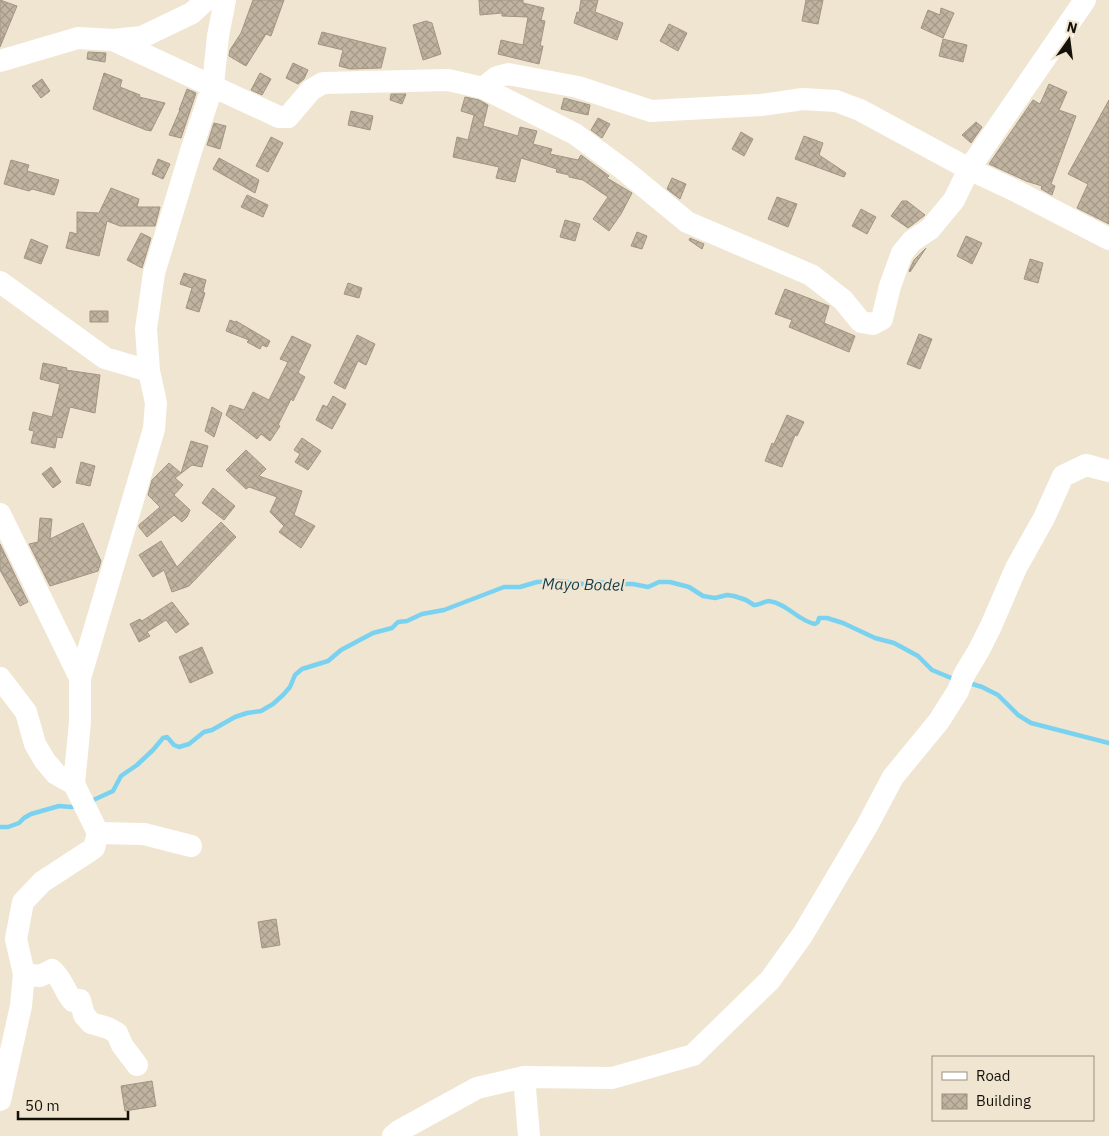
<svg xmlns="http://www.w3.org/2000/svg" width="1109" height="1136" font-family="'IBM Plex Sans',sans-serif">
	<defs>
		<pattern id="building-cross-hatch" width="8" height="8" patternUnits="userSpaceOnUse" patternTransform="scale(1.25)"><rect width="8" height="8" fill="#c0b3a0"/><path d="M0 0l8 8M0 8l8-8" fill="none" stroke="#a49988"/></pattern>
	</defs>
	<rect width="100%" height="100%" fill="#f0e5d0"/>
	<g fill="none" stroke-linecap="round" stroke-linejoin="round">
		<path stroke="#7ad2f1" stroke-width="4.5" d="M969 683 982 687 998 695 1018 715 1031 723 1109 743
			M89 802 113 791 121 776 137 765 153 750 163 738 167 737 174 745 179 747 189 744 204 732 212 730 235 717 247 713 261 711 273 704 283 695 290 687 295 675 302 669 328 661 341 650 373 633 392 628 398 622 407 621 422 614 444 610 504 587H520L537 582 559 581 583 584 599 582 611 584H633L648 587 659 582H670L689 587 703 596 715 598 727 595 734 596 746 600 754 605C759 605 765 601 769 601 788 604 798 621 815 624L818 622 819 618H827L843 623 875 638 894 643 918 656 932 670 956 680
			M0 827H8L19 823 24 818 31 814 59 806 71 807 77 806"/>
	</g>
	<path fill="url(#building-cross-hatch)" stroke="#a29583" d="M0 0 17 6 0 47Z
		M253 0H284L271 36 266 34 246 66 229 56 230 50 241 33Z
		M479 0H523V3L544 8 541 20 545 21 540 46H543L539 64 498 54 501 40 523 45 528 17 502 16V13L480 15Z
		M581 0H598L595 12 623 23 617 40 574 23 577 12 579 13Z
		M806 0H823L818 24 802 21Z
		M941 8 954 13 943 38 921 28 928 10 940 15Z
		M426 21 432 23 441 54 423 60 413 25Z
		M669 24 687 33 678 51 660 41Z
		M322 32 386 48 381 68 350 69 339 66 343 50 318 44Z
		M943 39 967 45 963 62 939 56Z
		M88 52 106 53 105 62 87 59Z
		M293 63 308 70 304 79 298 84 286 78Z
		M104 73 122 80 120 87 140 95 139 97 165 103 151 131 146 130 93 109Z
		M260 73 271 79 262 95 251 90Z
		M42 79 50 91 41 98 32 86Z
		M1049 84 1067 92 1059 110 1076 116 1051 184 1055 186 1052 195 1041 189 1042 186 1026 181 989 164 1033 100 1040 104Z
		M187 89 196 93 181 138 169 135 180 110H179Z
		M391 94H406L402 104 390 100Z
		M465 97 479 100 488 105 483 126 518 136 520 127 537 131 533 144 552 149 550 154 578 160 581 155 609 176 607 178 632 193 621 214 609 231 593 219 608 197 583 180 569 177V175L556 172 557 169 521 158 515 182 496 178 499 167 453 157 457 137 468 140 474 115 461 111Z
		M564 98 590 105 588 115 561 109Z
		M1109 100V224L1077 208 1088 184 1068 174Z
		M351 111 373 116 370 130 348 125Z
		M598 118 610 124 602 138 591 130Z
		M976 122 982 127 971 143 962 135Z
		M214 123 226 126 220 149 207 145Z
		M741 132 753 139 744 156 732 149Z
		M804 136 823 143 819 155 846 173 844 177 795 159Z
		M271 137 283 143 268 172 256 166Z
		M219 158 259 180 255 193 213 169Z
		M158 159 170 164 163 179 152 174Z
		M11 160 29 165 27 171 59 180 54 195 32 189 29 191 4 184Z
		M672 178 686 184 680 199 667 189Z
		M111 188 139 199 137 207H160L155 226H120L107 221 99 256 66 248 70 232 77 234V212L99 213Z
		M247 195 268 205 263 217 241 207Z
		M777 197 797 204 788 227 768 219Z
		M902 201H907L925 215 908 228 891 216Z
		M861 209 876 217 867 234 852 226Z
		M565 220 580 224 575 241 560 237Z
		M637 232 647 236 642 249 631 246Z
		M141 233 151 238 142 268 127 260Z
		M966 236 982 243 972 264 957 256Z
		M690 238 704 244 702 249 689 240Z
		M31 239 48 246 41 264 24 258Z
		M926 248 910 272 909 271 914 260Z
		M1030 259 1043 263 1038 283 1024 279Z
		M184 273 206 280 203 292 205 293 199 312 186 308 192 288 180 284Z
		M348 283 362 288 359 298 344 294Z
		M785 289 829 306 824 323 855 336 849 352 789 327 792 320 775 314Z
		M90 311H108V322H90Z
		M230 320 235 322 236 321 270 341 267 347 262 345 260 349 247 342 249 340 226 331Z
		M919 334 932 339 920 369 907 364Z
		M357 335 375 344 366 365 358 361 345 389 334 383Z
		M292 336 311 345 298 373 305 377 293 401 291 399 278 425 280 426 270 441 261 434 257 439 226 415 230 405 244 410 253 392 269 400 288 362 280 359Z
		M43 363 67 368 66 370 100 375 95 413 70 407 62 438 57 437 55 448 31 443 34 431 29 430 33 412 52 417 60 384 40 379Z
		M333 396 346 404 332 429 316 420 323 405 327 407Z
		M212 407 222 413 214 437 205 431Z
		M787 415 804 422 797 436 795 435 782 467 765 461 772 443 774 444Z
		M302 438 321 451 308 470 295 462 300 454 294 450Z
		M191 441 208 446 202 467 192 465 175 478 183 485 174 495 190 510 187 517 182 522 174 515 147 537 139 527V525L160 507 148 495 152 480 169 463 181 473Z
		M246 450 266 469 259 476 302 491 294 515 315 526 301 548 279 532 284 526 270 512 277 497 249 487 246 489 226 470Z
		M81 462 95 466 90 486 76 483Z
		M51 467 61 482 53 488 42 474Z
		M213 488 235 506 224 520 202 503Z
		M40 518 52 519 50 539 83 523 101 561 98 571 50 586 29 544 38 542Z
		M221 522 236 537 189 586 172 592 164 570 153 577 139 555 161 541 177 567Z
		M0 544 28 602 20 606 0 570Z
		M172 602 189 624 176 633 166 620 147 632 150 636 139 642 130 624 140 619 142 621Z
		M202 647 213 673 190 683 179 657Z
		M276 919 280 945 262 948 258 922Z
		M152 1081 156 1106 125 1111 121 1086Z"/>
	<g fill="none" stroke-linecap="round" stroke-linejoin="round">
		<path stroke="#fff" stroke-width="22" d="M113 40 279 117H288L311 90 323 83 448 80 483 88 575 134 624 170 687 222 811 275 843 300 861 322 873 324 882 319 890 286 902 253 912 241 930 229 954 200 969 169 1085 0
			M0 61 78 38 113 40 142 37 192 13 206 0
			M483 88 497 77 508 74 578 87 651 111 761 105 803 99 836 101 860 110 969 169 1016 191 1109 239
			M0 282 105 358 149 371 156 403 154 429 80 678
			M149 371 146 329 154 273 191 151 213 85 218 36 225 0
			M0 514 80 678V722L74 784 98 833 94 848 42 882 23 902 16 939 24 974 21 1006 0 1100
			M0 678 26 712 35 744 45 761 56 774 74 784
			M98 833 144 834 191 846
			M24 974 40 976 52 970C64 981 63 989 73 1001L80 1000 84 1015 91 1023 108 1028 117 1033 122 1045 137 1065
			M524 1077 529 1136
			M393 1136 399 1131 477 1088 524 1077 612 1078 693 1055 770 980 803 934 867 826 893 777 939 721 958 691 964 675 979 650 991 626 1016 568 1044 518 1063 476 1086 465 1109 471"/>
	</g>
	<g text-anchor="middle" stroke-width="4" stroke-linejoin="round" paint-order="stroke">
		<g font-size="16" font-style="italic" fill="#133c49" stroke="#f0e5d0">
			<text transform="translate(583 584) rotate(1)" y="6">Mayo Bodel</text>
		</g>
	</g>
	<rect x="932" y="1056" width="162" height="65" fill="#f0e5d0" stroke="#989181"/>
	<rect x="942" y="1072" width="25" height="8" fill="#ffffff" stroke="#989181"/>
	<text x="976" y="1081" font-size="15" fill="#15120a">Road</text>
	<rect x="942" y="1094" width="25" height="15" fill="url(#building-cross-hatch)" stroke="#989181"/>
	<text x="976" y="1106" font-size="15" fill="#15120a">Building</text>
	<g transform="translate(1069 40) rotate(14)" stroke="#f0e5d0" stroke-width="4" paint-order="stroke">
	<path d="M0-4L9 19L0 12L-9 19Z" fill="#15120a"/>
	<text y="-8" font-size="14" font-weight="bold" text-anchor="middle" fill="#15120a">N</text>
	</g>
	<path d="M18 1111v8h110v-8" fill="none" stroke="#15120a" stroke-width="2.5"/>
	<text x="25" y="1111" font-size="15" fill="#15120a" stroke="#f0e5d0" stroke-width="4" paint-order="stroke">50 m</text>
</svg>
